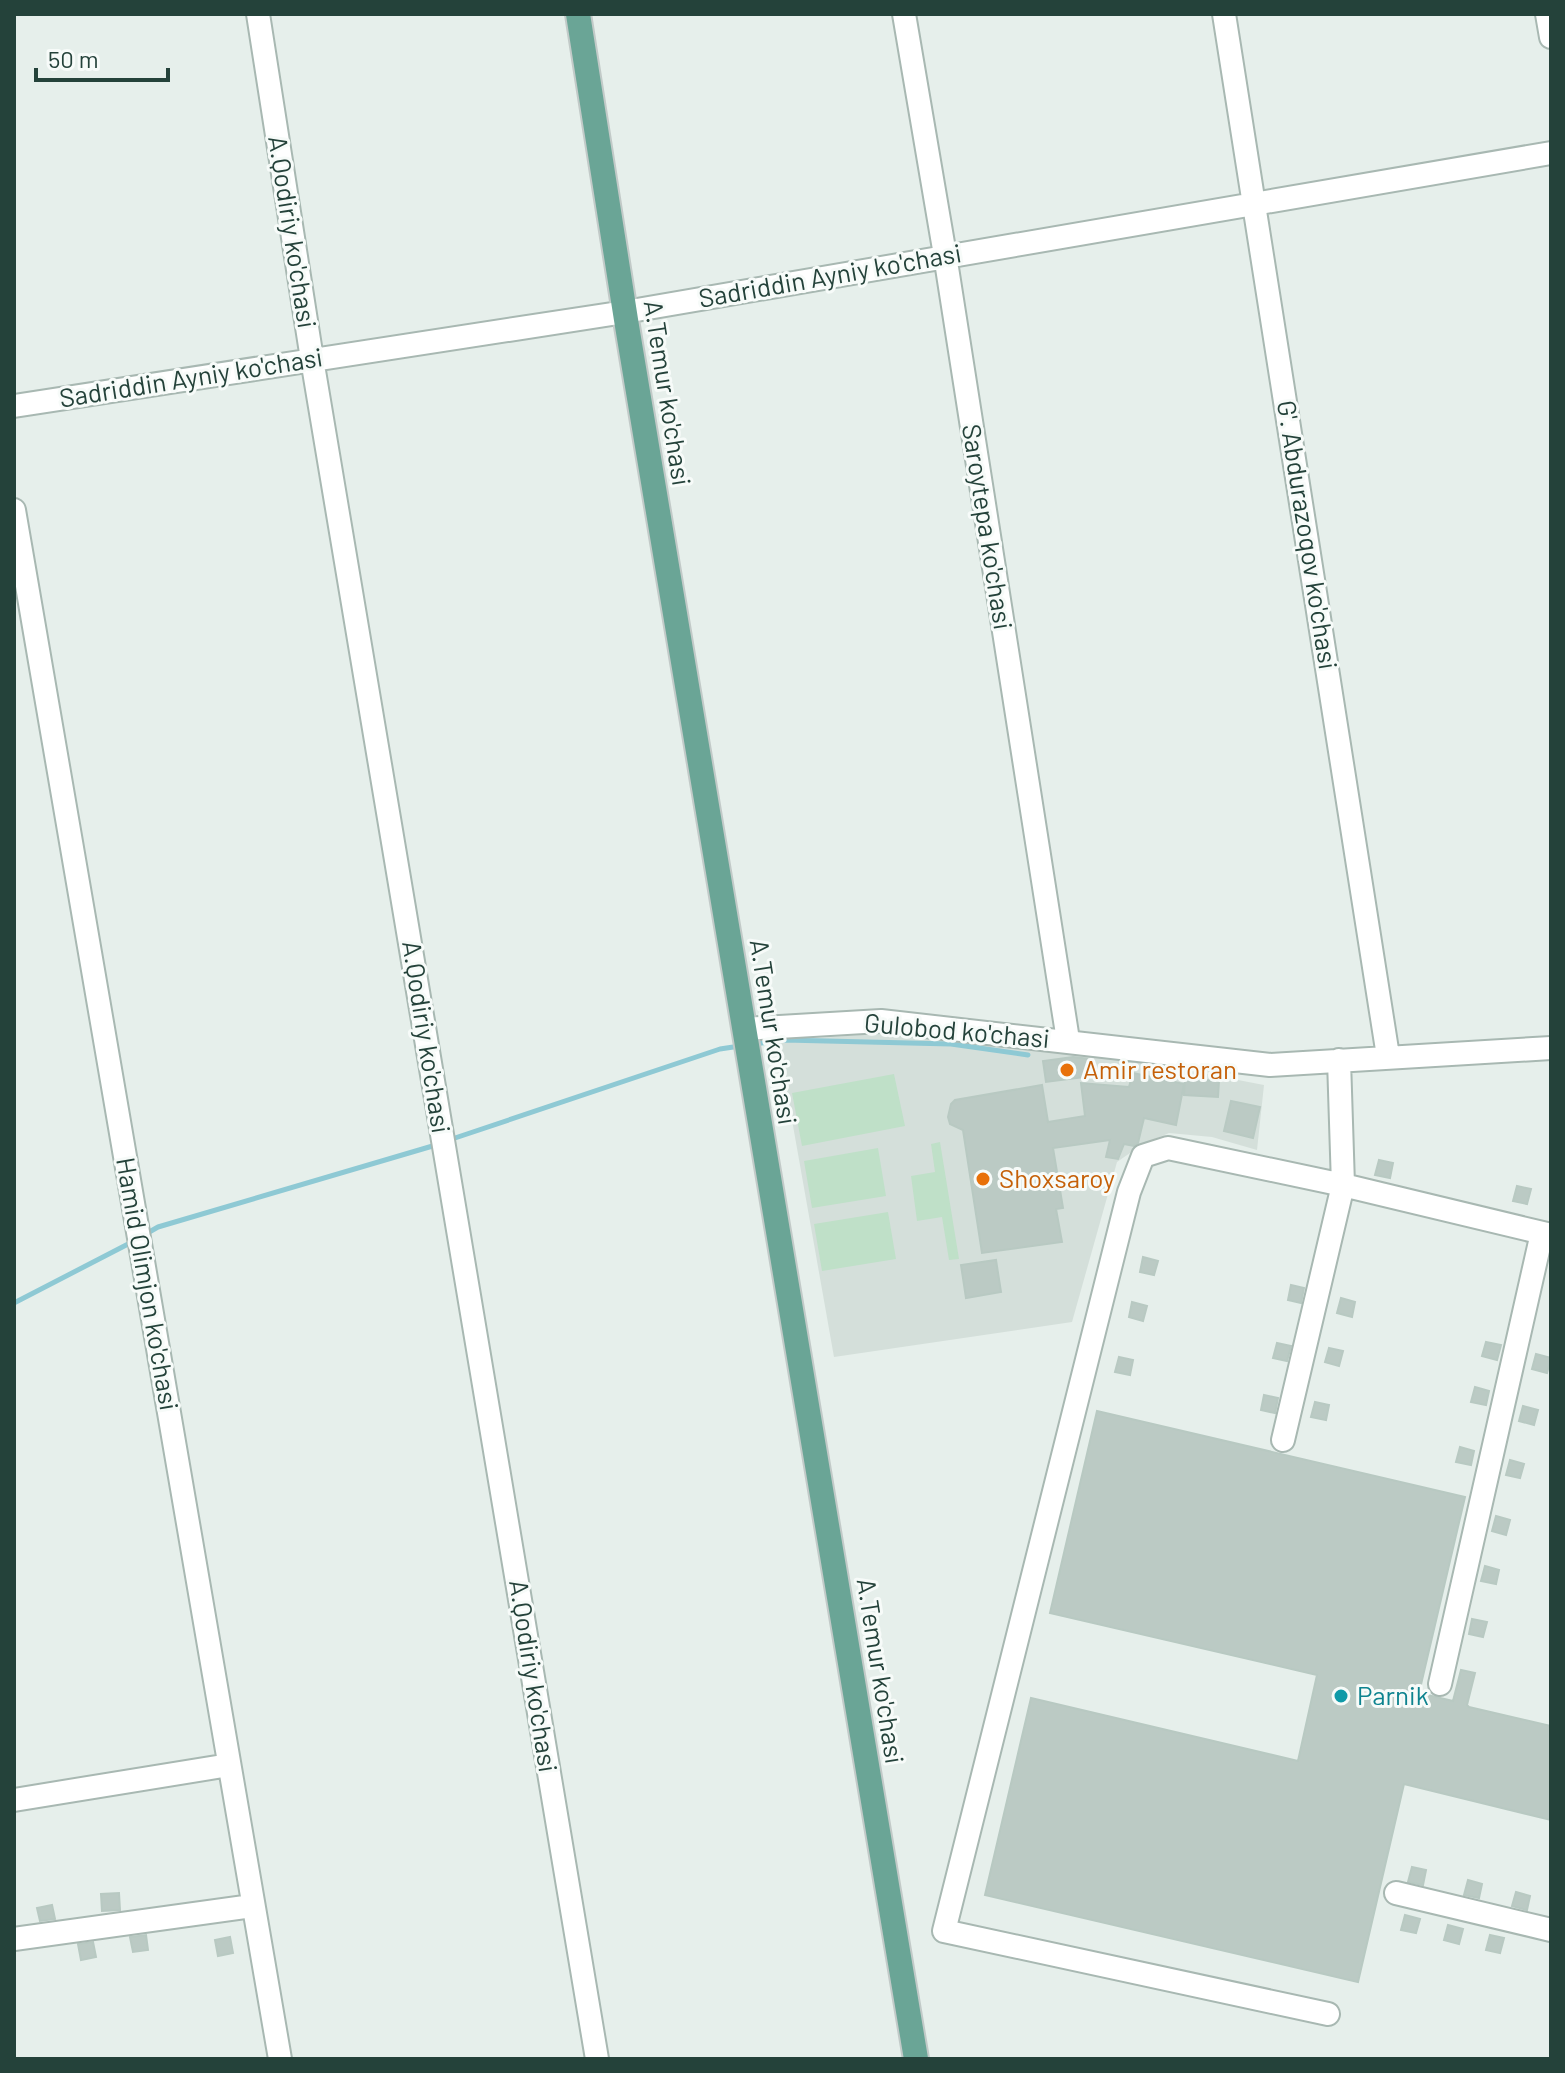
<svg xmlns="http://www.w3.org/2000/svg" width="1565" height="2073" font-family="Barlow,sans-serif">
	<rect width="100%" height="100%" fill="#e6efeb"/>
	<path fill="#d4dfda" d="M874 1034 1087 1051 1264 1085 1257 1150 1212 1137 1169 1133 1143 1144 1117 1162 1072 1322 834 1357 778 1041Z"/>
	<path fill="#bfe0c8" d="M894 1074 905 1126 802 1146 792 1093Z
		M940 1142 959 1259 949 1260 942 1217 917 1221 911 1176 935 1172 931 1144Z
		M878 1148 886 1196 812 1208 804 1161Z
		M888 1212 896 1259 822 1271 814 1224Z"/>
	<g fill="none" stroke-linecap="round" stroke-linejoin="round">
		<path stroke="#8ec9d4" stroke-width="5" d="M754 1044 785 1040 951 1044 1028 1055
			M449 1140 720 1049 740 1046
			M144 1235 158 1227 436 1145
			M14 1303 132 1242"/>
	</g>
	<path fill="#bbcac4" stroke="#b8c9c2" stroke-width="2" d="M1073 1057 1090 1059 1093 1076 1046 1082 1043 1061Z
		M1133 1073 1184 1084 1176 1125 1144 1118 1138 1143 1134 1146 1124 1144 1118 1159 1106 1157 1110 1140 1053 1148 1063 1208 1056 1209 1062 1242 982 1253 963 1130 950 1124 948 1117 951 1104 955 1100 1042 1085 1048 1122 1085 1116 1081 1083 1129 1087Z
		M1185 1079 1219 1081 1218 1097 1184 1095Z
		M1231 1101 1260 1107 1253 1138 1224 1131Z
		M1379 1160 1393 1163 1390 1178 1375 1175Z
		M1517 1186 1531 1189 1527 1204 1513 1201Z
		M1143 1257 1158 1261 1154 1275 1140 1272Z
		M996 1260 1001 1292 966 1298 961 1265Z
		M1291 1285 1304 1288 1301 1303 1288 1300Z
		M1341 1298 1355 1302 1352 1317 1337 1313Z
		M1132 1302 1147 1306 1143 1321 1129 1317Z
		M1486 1342 1501 1345 1497 1360 1482 1356Z
		M1277 1343 1291 1346 1287 1361 1273 1358Z
		M1329 1348 1343 1351 1339 1366 1325 1362Z
		M1536 1354 1551 1358 1547 1373 1532 1369Z
		M1119 1357 1133 1360 1130 1375 1115 1372Z
		M1475 1387 1489 1391 1486 1405 1471 1402Z
		M1264 1395 1278 1398 1275 1413 1261 1410Z
		M1315 1402 1329 1405 1326 1420 1311 1417Z
		M1523 1406 1538 1410 1534 1425 1519 1421Z
		M1097 1411 1465 1497 1419 1693 1453 1701 1461 1670 1475 1673 1467 1705 1469 1707 1551 1726V1820L1404 1784 1358 1982 985 1895 1031 1698 1298 1761 1317 1675 1050 1613Z
		M1460 1447 1474 1451 1471 1465 1456 1462Z
		M1510 1460 1524 1464 1520 1478 1506 1475Z
		M1496 1516 1510 1520 1506 1535 1492 1531Z
		M1485 1566 1499 1570 1496 1584 1481 1581Z
		M1472 1619 1487 1622 1483 1637 1469 1634Z
		M1412 1867 1426 1870 1423 1885 1408 1882Z
		M1468 1880 1482 1884 1479 1898 1464 1895Z
		M1516 1892 1530 1896 1527 1910 1512 1906Z
		M119 1893 120 1910 102 1911 101 1894Z
		M52 1905 55 1919 40 1921 37 1908Z
		M1405 1915 1420 1919 1416 1933 1401 1930Z
		M1448 1925 1463 1929 1459 1944 1444 1940Z
		M146 1935 148 1950 133 1952 130 1937Z
		M1490 1935 1504 1938 1500 1953 1486 1950Z
		M230 1937 233 1953 218 1956 215 1940Z
		M93 1942 96 1957 81 1960 78 1944Z"/>
	<g fill="none" stroke-linecap="round" stroke-linejoin="round">
		<g stroke="#a8b8b2" stroke-width="26">
			<path id="minor" d="M258 14 312 359 597 2059
				M904 14 945 255 1068 1040
				M1224 14 1388 1056
				M1547 14 1551 37
				M14 406 625 312 1551 153
				M14 510 280 2059
				M744 1029 881 1021 1270 1065 1551 1048
				M1283 1440 1343 1185 1339 1060
				M1440 1684 1542 1233
				M14 1800 229 1765
				M1396 1893 1551 1930
				M14 1939 252 1906
				M1328 2014 944 1931 1129 1192 1143 1156 1168 1148 1343 1185 1551 1235"/>
		</g>
		<g stroke="#c2cac8" stroke-width="28">
			<path id="major" d="M578 14 627 326 916 2059"/>
		</g>
		<use href="#minor" stroke="#fff" stroke-width="22"/>
		<use href="#major" stroke="#6aa596" stroke-width="24"/>
	</g>
	<g fill="#e8710a" stroke="#f7fbf9" stroke-width="3">
		<circle cx="1067" cy="1070" r="8"/>
		<circle cx="983" cy="1179" r="8"/>
	</g>
	<circle fill="#0f9aa8" stroke="#f7fbf9" stroke-width="3" cx="1341" cy="1696" r="8"/>
	<g text-anchor="middle" stroke-width="6" stroke-linejoin="round" paint-order="stroke">
		<g font-size="26" fill="#24423a" stroke="#f7fbf9">
			<text transform="translate(292 232) rotate(81)" y="9">A.Qodiriy ko'chasi</text>
			<text transform="translate(830 276) rotate(-10)" y="9">Sadriddin Ayniy ko'chasi</text>
			<text transform="translate(191 378) rotate(-9)" y="9">Sadriddin Ayniy ko'chasi</text>
			<text transform="translate(667 393) rotate(81)" y="9">A.Temur ko'chasi</text>
			<text transform="translate(987 527) rotate(81)" y="9">Saroytepa ko'chasi</text>
			<text transform="translate(1307 535) rotate(81)" y="9">G'. Abdurazoqov ko'chasi</text>
			<text transform="translate(957 1031) rotate(5)" y="9">Gulobod ko'chasi</text>
			<text transform="translate(773 1032) rotate(81)" y="9">A.Temur ko'chasi</text>
			<text transform="translate(426 1037) rotate(81)" y="9">A.Qodiriy ko'chasi</text>
			<text transform="translate(147 1284) rotate(80)" y="9">Hamid Olimjon ko'chasi</text>
			<text transform="translate(880 1671) rotate(81)" y="9">A.Temur ko'chasi</text>
			<text transform="translate(533 1676) rotate(81)" y="9">A.Qodiriy ko'chasi</text>
		</g>
		<g font-size="26" fill="#c56008" stroke="#f7fbf9" text-anchor="start">
			<text x="1083" y="1079">Amir restoran</text>
			<text x="999" y="1188">Shoxsaroy</text>
		</g>
		<g font-size="26" fill="#0d838f" stroke="#f7fbf9" text-anchor="start">
			<text x="1357" y="1705">Parnik</text>
		</g>
	</g>
	<rect width="1565" height="2073" fill="none" stroke="#24423a" stroke-width="32"/>
	<path d="M36 68v12h132v-12" fill="none" stroke="#24423a" stroke-width="4"/>
	<text x="48" y="68" font-size="24" fill="#24423a" stroke="#f7fbf9" stroke-width="6" paint-order="stroke">50 m</text>
</svg>
